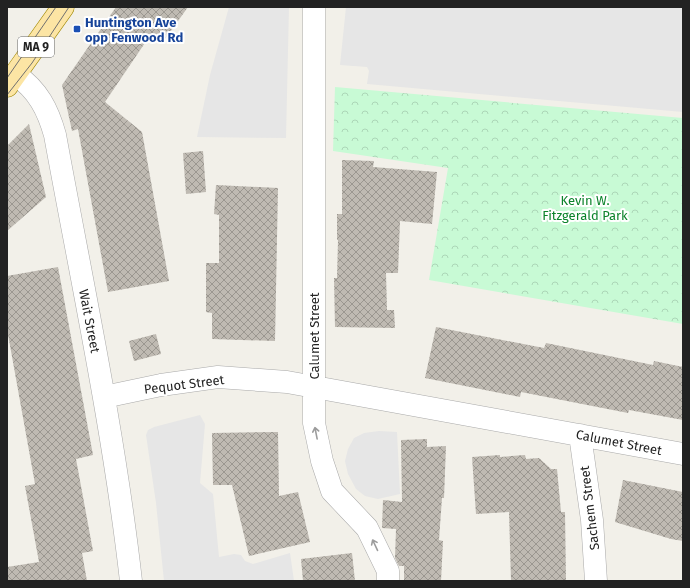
<svg xmlns="http://www.w3.org/2000/svg" width="690" height="588" font-family="'Fira Sans',sans-serif">
	<defs>
		<pattern id="park-crowns" width="20" height="18" patternUnits="userSpaceOnUse"><rect width="20" height="18" fill="#c8fad5"/><path d="M2 6a3 3 0 1 1 6 0M12 15a3 3 0 1 1 6 0" fill="none" stroke="#acd6b7"/></pattern>
		<pattern id="building-cross-hatch" width="8" height="8" patternUnits="userSpaceOnUse"><rect width="8" height="8" fill="#bfbab2"/><path d="M0 0l8 8M0 8l8-8" fill="none" stroke="#9b9790"/></pattern>
	</defs>
	<rect width="100%" height="100%" fill="#f2f0e9"/>
	<path fill="url(#park-crowns)" d="M335 87 683 118V324L429 280 448 168 333 151Z"/>
	<path fill="#e6e6e6" d="M229 7H289L286 138 197 137 210 75Z
		M346 7H683V112L367 84 369 71 367 67 340 65Z
		M200 415 205 424 200 483 213 494 219 557 234 554 241 555 245 561 253 564 290 553 294 581H164L156 503 146 435 148 430 154 427Z
		M379 431 397 432 400 494 378 499 365 496 356 489 348 474 345 461 348 449 354 438 364 433Z"/>
	<path fill="url(#building-cross-hatch)" d="M116 7H188L163 42 151 34 105 102 142 132 169 281 108 292 78 129 72 131 62 85Z
		M29 124 46 197 7 231V146Z
		M203 151 206 192 186 194 183 153Z
		M342 160 374 161 373 167 437 172 432 224 400 221 398 273H386L387 310H394L395 328 335 327 334 278H337L338 240H337V214H342Z
		M216 185 278 188 275 341 212 339V313L206 312V263H219V215L214 214Z
		M58 267 93 455 76 459 93 551 82 553 87 581H7V567L39 562 25 486 35 484 7 329V276Z
		M436 327 544 348 546 343 653 365 654 361 683 367V420L629 410 628 413 521 392 520 397 425 378Z
		M156 334 161 354 134 361 129 341Z
		M278 432 279 496 298 492 310 542 249 556 232 485H213L212 433Z
		M427 439V447L446 446 444 498H442L439 540 443 541 441 581H404V566H399L395 558 396 529 382 528 383 500 402 502 401 440Z
		M500 455V457L525 455 526 459 539 458 551 469H557L561 512H565L566 581H511L509 512 476 514 472 457Z
		M623 480 683 492V541L671 539 615 522Z
		M352 553 355 581H303L301 559Z"/>
	<g fill="none" stroke-linecap="round" stroke-linejoin="round">
		<g stroke="#a9a9a9" stroke-width="23">
			<path id="minor" d="M314 7V423L322 461 332 491 367 528 388 571V581
				M16 75C38 90 48 110 55 135 82 283 114 431 131 581
				M104 397 161 385 218 377 287 382 683 454
				M580 435 592 520 596 581"/>
		</g>
		<g stroke="#9f8700" stroke-width="23">
			<path id="major" d="M7 86 63 7"/>
		</g>
		<use href="#minor" stroke="#fff" stroke-width="22"/>
		<use href="#major" stroke="#fce5a4" stroke-width="22"/>
		<path stroke="#707070" stroke-width="1" d="M7 78 56 7
			M7 95 32 63 69 7"/>
	</g>
	<defs><path id="oneway-shaft" d="M-6 0H5M1.5-3L5.5 0L1.5 3" fill="none" stroke-width="1.6" stroke-linecap="round" stroke-linejoin="round"/></defs>
	<g stroke="#9c9c9c">
		<use href="#oneway-shaft" transform="translate(316 433) rotate(-101)"/>
		<use href="#oneway-shaft" transform="translate(375 545) rotate(-115)"/>
	</g>
	<rect fill="#1a4fb4" stroke="#fff" stroke-width="1.5" x="73" y="25" width="8" height="8" rx="2"/>
	<g text-anchor="middle" stroke-width="4" stroke-linejoin="round" paint-order="stroke">
		<rect fill="#fff" stroke="#646464" stroke-width="1" x="18" y="37" width="36" height="20" rx="3"/>
		<g font-size="12" font-weight="bold" fill="#222">
			<text x="36" y="51">MA 9</text>
		</g>
		<g font-size="13" font-weight="bold" fill="#164399" stroke="#fff" text-anchor="start">
			<text x="85" y="27">Huntington Ave<tspan x="85" dy="15">opp Fenwood Rd</tspan></text>
		</g>
		<g font-size="13" fill="#0c832b" stroke="#fff">
			<text x="585" y="205">Kevin W.<tspan x="585" dy="15">Fitzgerald Park</tspan></text>
		</g>
		<g font-size="13" fill="#222" stroke="#fff">
			<text transform="translate(90 321) rotate(79)" y="5">Wait Street</text>
			<text transform="translate(314 336) rotate(-90)" y="5">Calumet Street</text>
			<text transform="translate(184 384) rotate(-7)" y="5">Pequot Street</text>
			<text transform="translate(619 442) rotate(11)" y="5">Calumet Street</text>
			<text transform="translate(589 508) rotate(-97)" y="5">Sachem Street</text>
		</g>
	</g>
	<rect width="690" height="588" fill="none" stroke="#222222" stroke-width="16"/>
</svg>
